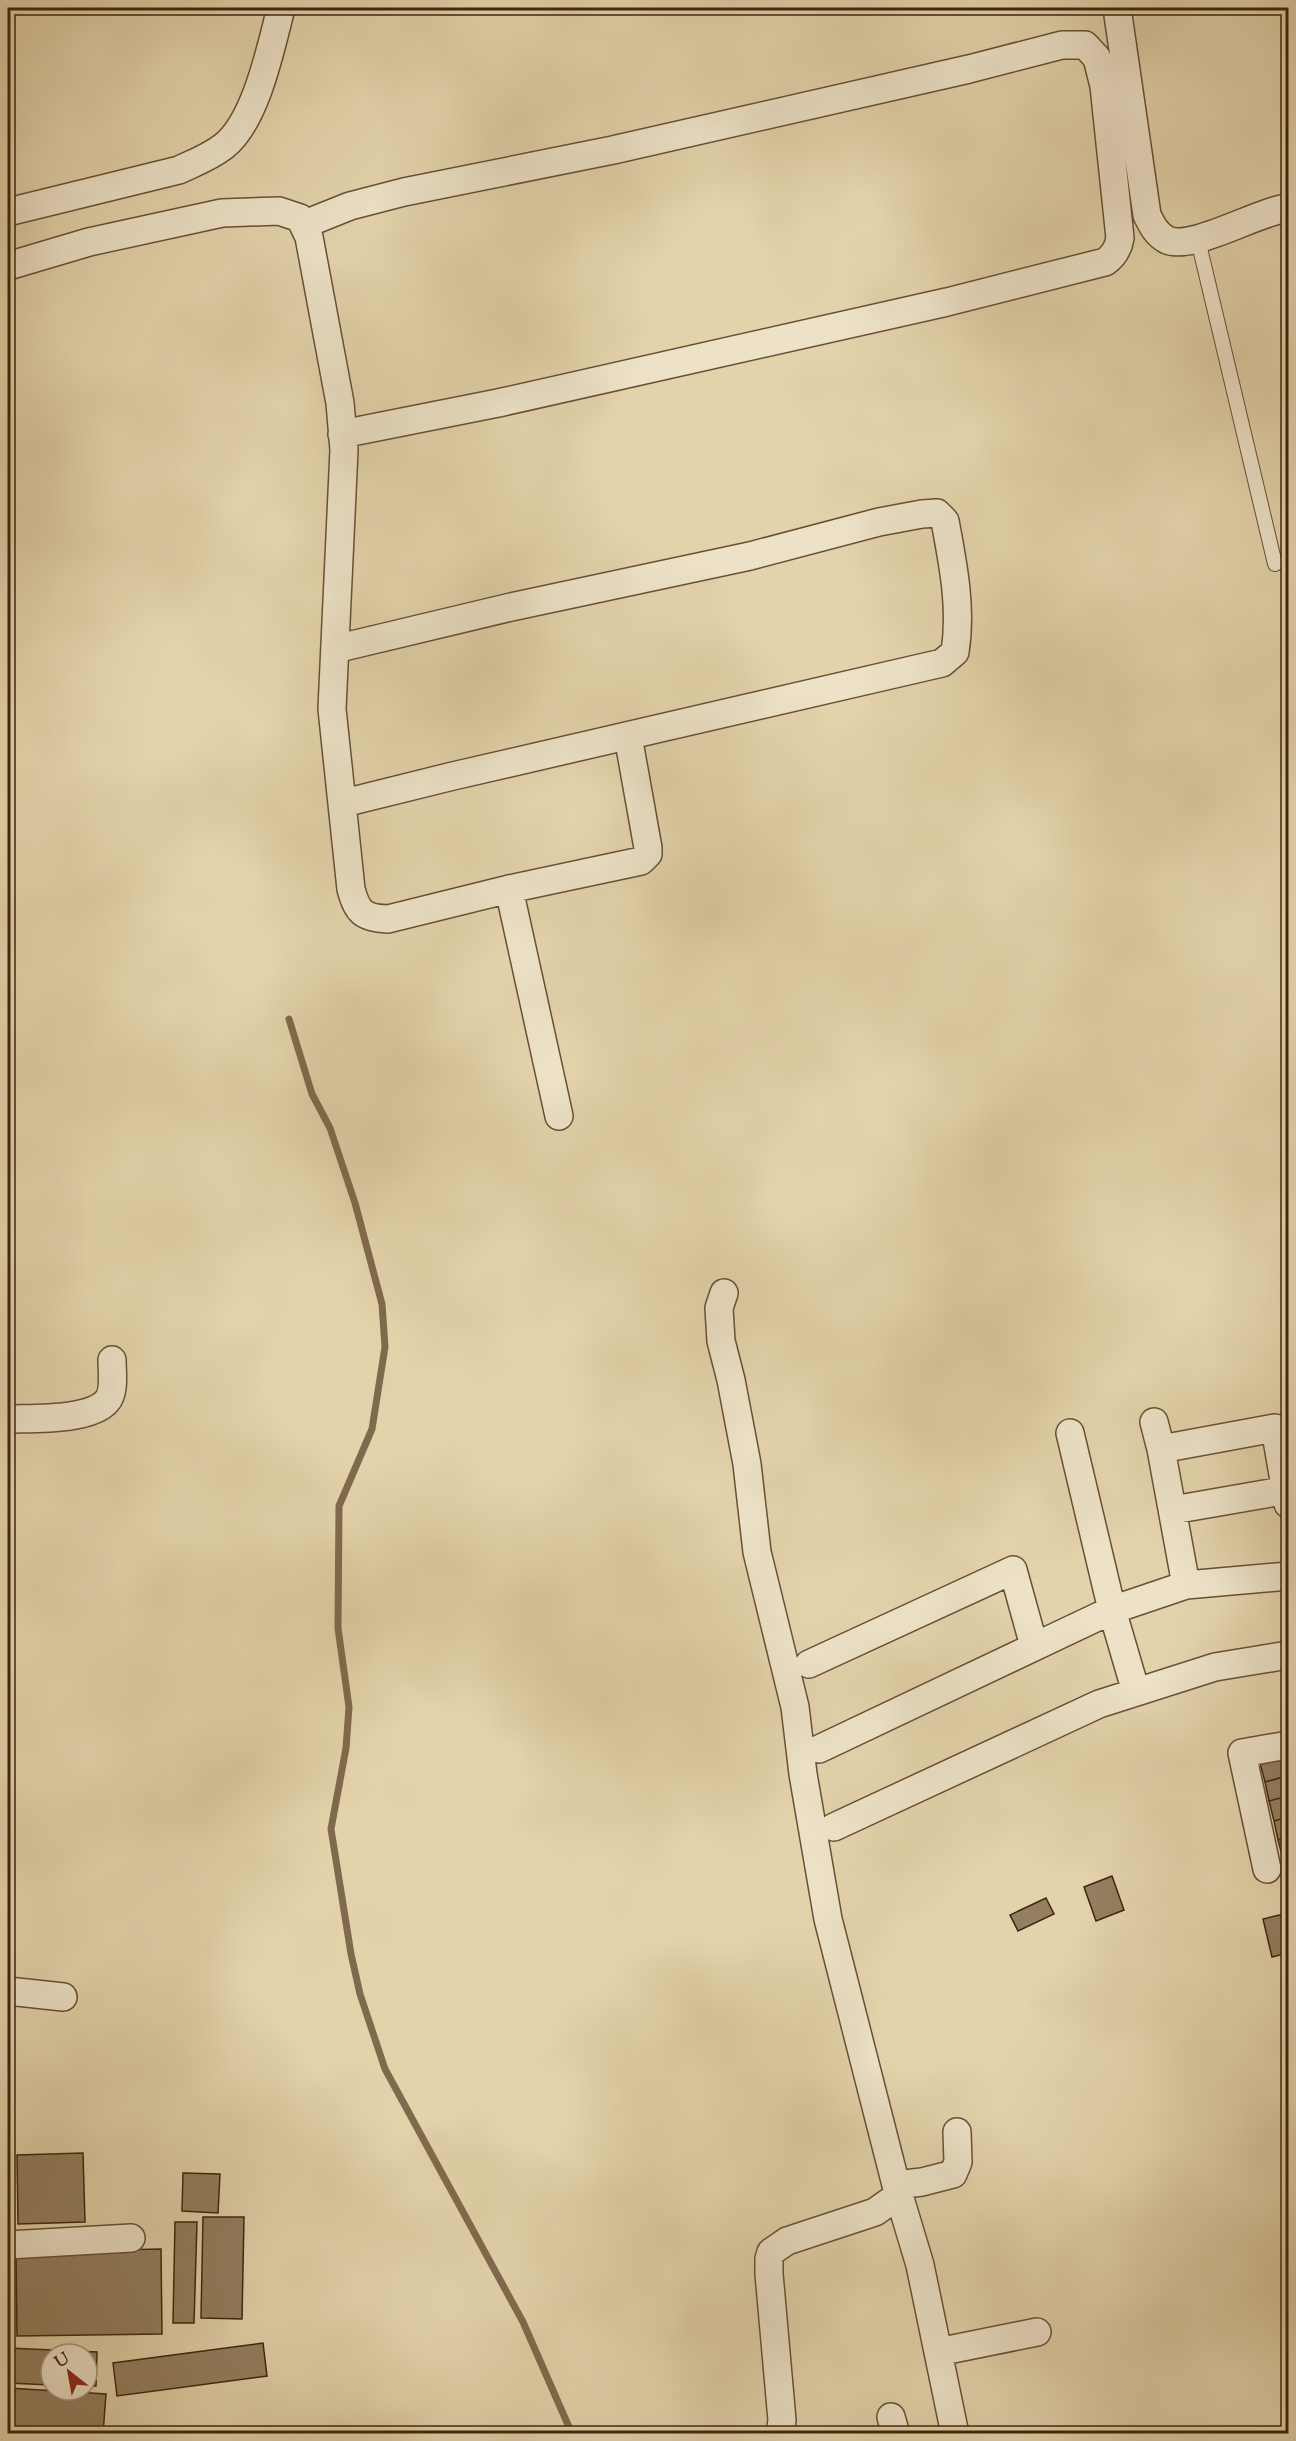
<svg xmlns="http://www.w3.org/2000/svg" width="1296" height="2441" font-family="'Sorts Mill Goudy',serif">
	<rect width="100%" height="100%" fill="#e3d3ab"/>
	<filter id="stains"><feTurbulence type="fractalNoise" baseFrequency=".00333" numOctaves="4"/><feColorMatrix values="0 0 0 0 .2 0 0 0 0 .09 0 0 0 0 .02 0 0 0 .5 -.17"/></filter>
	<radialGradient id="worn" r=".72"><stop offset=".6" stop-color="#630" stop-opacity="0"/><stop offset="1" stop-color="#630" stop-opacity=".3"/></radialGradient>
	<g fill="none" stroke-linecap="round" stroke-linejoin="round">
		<path stroke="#806a4c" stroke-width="7" d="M289 1019 312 1094 330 1128 355 1203 382 1304 385 1347 372 1429 339 1506 338 1628 349 1707 346 1748 331 1829 351 1954 360 1994 385 2069 523 2322 572 2434"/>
	</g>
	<path fill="#947f60" stroke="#3f240e" stroke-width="1.5" d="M1288 1756V1776H1287L1283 1757Z
		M1283 1757 1287 1776 1265 1782 1260 1763Z
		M1287 1776 1288 1796 1269 1801 1265 1782Z
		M1288 1796V1817L1274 1821 1269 1801Z
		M1288 1817V1837L1278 1840 1274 1821Z
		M1288 1837V1858L1283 1859 1278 1840Z
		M1288 1858V1878L1283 1859Z
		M1112 1876 1124 1910 1096 1921 1084 1887Z
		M1046 1898 1054 1914 1018 1931 1010 1915Z
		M1288 1913V1953L1272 1957 1263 1919Z
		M83 2153 85 2222 18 2224 17 2155Z
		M183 2173 220 2174 218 2213 182 2211Z
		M203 2217H244L242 2319 201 2318Z
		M175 2222H197L194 2323H173Z
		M161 2249 162 2334 17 2336 16 2252Z
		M263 2343 267 2376 117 2396 113 2363Z
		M8 2348 97 2352 96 2386H87V2354H51V2385L8 2383Z
		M8 2388 106 2394 103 2434 8 2433Z"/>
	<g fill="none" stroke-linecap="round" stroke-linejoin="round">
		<g stroke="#685035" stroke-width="16">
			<path id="service" d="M1198 240 1275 564"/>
		</g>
		<g stroke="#685035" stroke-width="30">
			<path id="minor" d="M1117 8 1147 215C1152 225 1156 234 1167 240 1193 251 1258 211 1288 208
				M8 212 179 170C194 163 210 157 224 146 256 121 271 47 281 8
				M305 224 350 206 404 192 613 150 969 69 1062 45H1085L1097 58 1104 86 1120 238C1118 249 1114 256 1105 262L947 302 498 403 342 434
				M8 266 89 242 222 213 279 211 300 218 309 237 340 403 344 450 332 709 351 889C357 912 363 918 388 919L509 889 641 861 648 854V848L628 736
				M335 649 511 607 750 556 879 522 922 514 937 513 945 521C953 564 962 608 955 652L942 663 453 776 344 803
				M509 889 559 1116
				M724 1293 719 1308 721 1341 731 1380 747 1464 757 1552 795 1707 803 1774 828 1919 896 2185 920 2265 955 2434
				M8 1419C32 1418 90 1421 107 1401 115 1392 112 1372 112 1360
				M1154 1422 1161 1449 1186 1585
				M1070 1433 1112 1610 1136 1692
				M1161 1449 1275 1428 1288 1504
				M1173 1510 1288 1490
				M809 1664 1013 1570 1034 1646
				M819 1749 1112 1610 1186 1585 1288 1576
				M834 1827 1099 1704 1215 1667 1288 1655
				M1267 1869 1242 1753 1288 1745
				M8 1991 63 1997
				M896 2185 922 2182 953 2174 958 2162 957 2132
				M8 2245 131 2238
				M938 2352 1037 2332
				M891 2417 896 2434
				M780 2434 782 2420 769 2274V2259L771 2252 787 2241 875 2212 899 2195"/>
		</g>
		<use href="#service" stroke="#ede2c8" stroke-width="14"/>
		<use href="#minor" stroke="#ede2c8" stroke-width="27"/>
	</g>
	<rect width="1296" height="2441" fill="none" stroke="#e3d3ab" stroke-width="30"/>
	<rect x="9" y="9" width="1278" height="2423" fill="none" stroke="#3f240e" stroke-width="3"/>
	<rect x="15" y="15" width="1266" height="2411" fill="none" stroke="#3f240e" stroke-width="1.5"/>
	<g transform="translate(69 2372) rotate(329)"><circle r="28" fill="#ede2c8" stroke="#a7967e" stroke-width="1.5"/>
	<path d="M0-4.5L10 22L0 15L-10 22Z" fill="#8f2418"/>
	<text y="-9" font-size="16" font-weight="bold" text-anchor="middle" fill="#3f240e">U</text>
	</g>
	<rect width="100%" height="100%" filter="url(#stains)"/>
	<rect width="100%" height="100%" fill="url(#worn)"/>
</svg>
